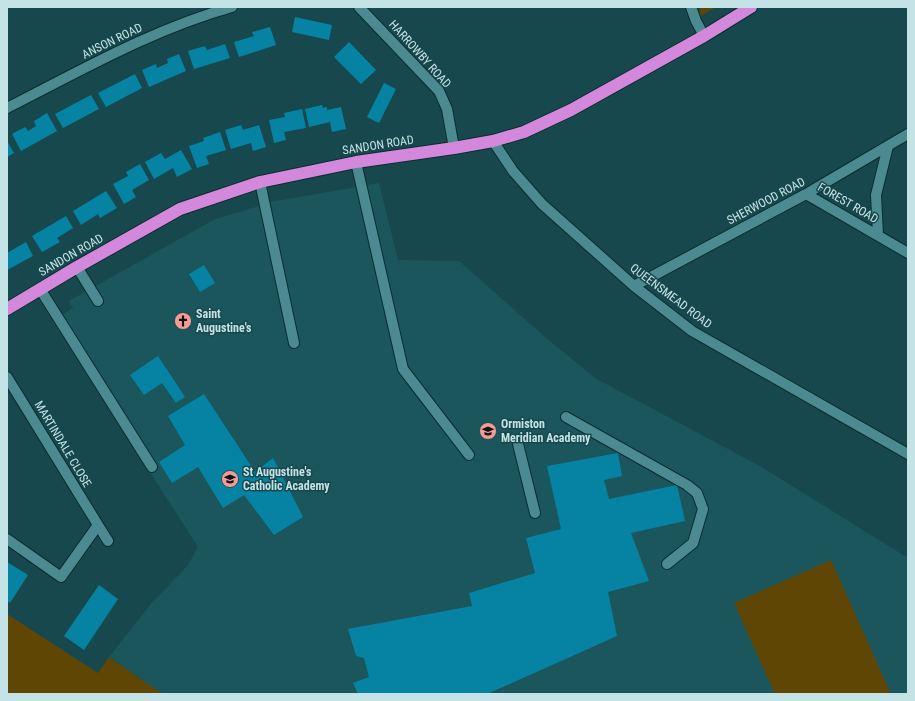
<svg xmlns="http://www.w3.org/2000/svg" width="915" height="701" font-family="'Roboto Condensed',sans-serif">
	<rect width="100%" height="100%" fill="#17484d"/>
	<path fill="#1a565c" d="M379 183 398 260 459 261 545 337 595 378 760 466 908 558V694H163L109 657 150 605 188 565 198 547 53 321 73 308 69 301 215 219 276 201Z"/>
	<path fill="#604605" d="M701 7H716L699 17Z
		M831 560 891 694H775L734 603Z
		M7 614 98 673 109 657 163 694H7Z"/>
	<path fill="#0683a3" d="M295 17 332 25 329 40 292 32Z
		M270 27 276 45 239 57 234 42 254 36 252 32Z
		M349 42 376 70 361 84 334 57Z
		M225 44 230 58 194 69 188 51 205 46 207 50Z
		M179 54 186 71 149 87 142 70 156 64 157 68 168 63 167 59Z
		M135 74 142 88 106 107 98 93Z
		M384 83 396 89 379 123 367 117Z
		M91 95 99 109 63 128 55 114Z
		M322 105 323 108 327 107V110L341 107 346 129 332 132 330 122 309 127 305 109Z
		M302 109 306 128 284 132 286 140 274 143 269 120 285 117 284 113Z
		M47 113 57 131 21 151 12 134 25 127 28 131 36 126 34 121Z
		M241 125 243 130 259 125 266 147 253 151 251 143 231 149 225 130Z
		M220 132 226 150 206 156 209 164 197 168 189 146 204 141 203 138Z
		M7 141 14 153 7 157Z
		M181 150 192 169 177 177 173 168 154 179 145 162 161 153 165 159Z
		M140 164 149 180 132 190 136 197 124 204 113 184 128 176 126 172Z
		M106 191 117 208 100 218 98 214 81 225 73 211Z
		M66 216 73 228 57 238 60 242 42 252 32 236Z
		M26 242 33 256 7 270V253Z
		M204 265 215 283 200 292 189 274Z
		M158 356 185 397 176 403 162 383 144 395 130 375Z
		M204 394 255 472 273 458 303 517 274 535 244 495 223 508 198 467 172 483 159 462 185 445 168 416Z
		M618 453 622 476 604 480 609 499 677 485 685 521 631 533 649 581 608 592 617 636 487 694H358L353 683 369 677 364 658 356 656 348 629 472 606 469 593 535 573 526 538 561 529 547 466Z
		M7 562 28 575 10 603 7 601Z
		M99 585 118 599 84 650 64 636Z"/>
	<g fill="none" stroke-linecap="round" stroke-linejoin="round">
		<g stroke="#0a2d30" stroke-width="12">
			<path id="minor" d="M359 7 439 91 447 109 454 148
				M691 7 696 21 704 36
				M7 108C80 71 153 29 232 7
				M493 141 513 171 542 204 634 286 692 331 908 454
				M356 162 403 369 469 455
				M260 182 294 343
				M806 194 908 253
				M878 235 876 195 888 146
				M77 267 98 301
				M634 286 806 194 908 134
				M40 289 152 467
				M7 377 98 525 108 541
				M566 417 687 485 697 493 703 509 693 543 667 564
				M518 444 535 513
				M7 539 61 577 98 525"/>
		</g>
		<g stroke="#0a2d30" stroke-width="14">
			<path id="highway" d="M7 309 77 267 180 209 260 182 356 162 454 148 493 141 524 132 571 110 704 36 751 7"/>
		</g>
		<use href="#minor" stroke="#4b8a90" stroke-width="10"/>
		<use href="#highway" stroke="#d388db" stroke-width="12"/>
	</g>
	<defs>
		<g id="church-disc" transform="scale(0.9)"><circle r="9.5" fill="#f59b96" stroke="#17484d"/><path d="M-1.2-6h2.4v3.5h3.3v2.4h-3.3V6h-2.4V-.1h-3.3v-2.4h3.3Z" fill="#111"/></g>
		<g id="school-disc" transform="scale(0.9)"><circle r="9.5" fill="#f59b96" stroke="#17484d"/><path d="M0-5L7-2L0 1L-7-2ZM-4 1L0 2.5L4 1V4Q0 6-4 4Z" fill="#111"/></g>
	</defs>
	<g fill-rule="evenodd">
		<use href="#church-disc" x="183" y="321"/>
		<use href="#school-disc" x="488" y="431"/>
		<use href="#school-disc" x="230" y="479"/>
	</g>
	<g text-anchor="middle" stroke-width="3" stroke-linejoin="round" paint-order="stroke">
		<g font-size="12" fill="#c4e3e6" stroke="#17484d">
			<text transform="translate(112 41) rotate(-26)" y="4">ANSON ROAD</text>
			<text transform="translate(420 54) rotate(48)" y="4">HARROWBY ROAD</text>
			<text transform="translate(378 145) rotate(-9)" y="4">SANDON ROAD</text>
			<text transform="translate(766 201) rotate(-28)" y="4">SHERWOOD ROAD</text>
			<text transform="translate(848 203) rotate(30)" y="4">FOREST ROAD</text>
			<text transform="translate(71 255) rotate(-30)" y="4">SANDON ROAD</text>
			<text transform="translate(671 296) rotate(37)" y="4">QUEENSMEAD ROAD</text>
			<text transform="translate(63 444) rotate(59)" y="4">MARTINDALE CLOSE</text>
		</g>
		<g font-size="12" font-weight="bold" fill="#c4e3e6" stroke="#17484d" text-anchor="start">
			<text x="196" y="318">Saint<tspan x="196" dy="14">Augustine's</tspan></text>
			<text x="501" y="428">Ormiston<tspan x="501" dy="14">Meridian Academy</tspan></text>
			<text x="243" y="476">St Augustine's<tspan x="243" dy="14">Catholic Academy</tspan></text>
		</g>
	</g>
	<rect width="915" height="701" fill="none" stroke="#c4e3e6" stroke-width="16"/>
</svg>
